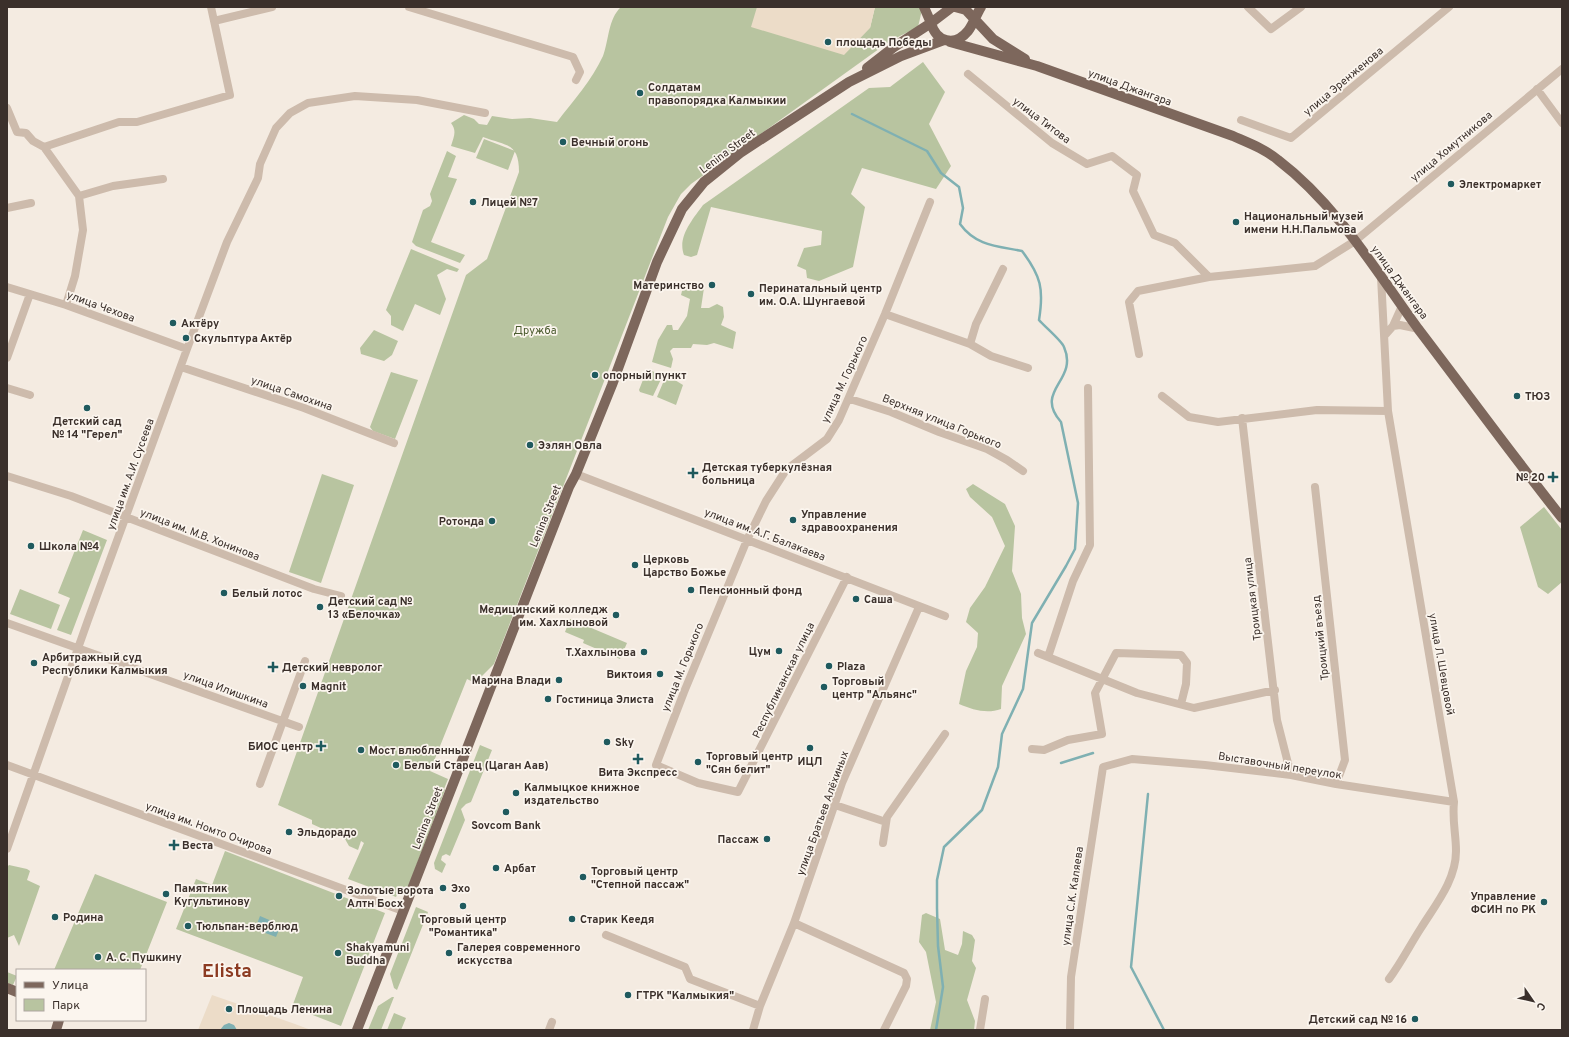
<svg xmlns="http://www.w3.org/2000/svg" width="1569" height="1037" font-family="Overpass,sans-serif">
	<rect width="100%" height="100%" fill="#f4ebe1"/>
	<path fill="#b8c4a0" d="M621 7H757L870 28 875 7H920L922 10 918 27 890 41 691 184 681 194 668 217 494 664 475 683 467 679 430 771 448 779 444 789 445 790 407 890 403 893H398L396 897 348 879 364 843 361 841 358 850 349 846 345 839 312 824V820L278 805 466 275 487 259 519 172C519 143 507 146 483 137L475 153 451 146C454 136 457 131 451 123L464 115 474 119 479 124 487 125 492 116 512 119 530 118 557 122C573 101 592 80 603 56 609 40 608 19 621 7Z
		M923 62 945 92 929 124 951 166 936 189 862 168 851 194 865 207 853 267 819 281 807 278 806 270 797 266 804 248 821 245 822 231 711 207 697 255 691 257 684 255C677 237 693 219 703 205L869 88 890 87Z
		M484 139 515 151 508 170 476 158Z
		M447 151 456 156 448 177 457 179 431 242 465 255 460 263 416 246 412 242 423 210 430 206 432 201 430 194Z
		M411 249 459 269 457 272 447 269 437 275 446 299 440 315 415 304 403 331 391 325V316L386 310Z
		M689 285 704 288 701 308H709L717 304 723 307 724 317 721 325 736 332 733 349 714 343 707 345 693 344 691 348H673L670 351 673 359 671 368 652 362 658 340 667 325H672L673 330H678L687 316 690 299 681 295 683 287Z
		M374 330 398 341 392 355 384 361 361 354 360 348Z
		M649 370 663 375 653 396 640 392 639 390 646 372Z
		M391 372 418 380 395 439 373 431 370 427Z
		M670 377 683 385 676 405 657 397 665 378Z
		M322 474 354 485 321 583 289 572Z
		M973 484 1005 504 1015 526 1012 571 1021 594 1022 618 1026 634 1002 686 1001 709C987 714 973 710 959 704L966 671 977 647 978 633 966 622 970 608 985 587 1005 546 992 517 970 497 966 489Z
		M1544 507 1562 530V582L1548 594 1538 587 1520 527Z
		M83 530 107 540 71 635 57 630 70 598 58 593Z
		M20 589 60 605 51 629 10 614Z
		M570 619 627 643 620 659 583 643 584 640 565 632Z
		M480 745 492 750 471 802 466 804 461 809 465 820 450 856 446 854 442 856 441 860 446 864 442 873 435 869 434 863Z
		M225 851 385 913 341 1026 292 1007 303 977 176 929 196 879 212 885Z
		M9 865 27 869 30 871 27 880 40 886 19 946 14 935 7 938V867Z
		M95 874 167 902 140 970H54Z
		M416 907 428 912 397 990 394 988 390 974Z
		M926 913 940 919 945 950 958 955 962 944 963 931 972 935 975 940 972 961 976 968 967 1000 975 1021 974 1030H930L936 1002 926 952 919 942 922 915Z
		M7 972 17 976 13 985 7 983Z
		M392 997H394L381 1030H368L378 1006Z
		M394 1013 406 1018 401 1030H387Z"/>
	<path fill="#ecdcc8" d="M757 7H875L870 28 844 55 751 27Z
		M212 995 295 1024 311 1030H198Z"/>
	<path fill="#7fb0b2" d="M260 916 281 925 276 937 255 929Z
		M229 1023 234 1025 237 1030H220L224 1025Z"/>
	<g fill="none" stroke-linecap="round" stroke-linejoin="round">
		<path stroke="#7fb0b2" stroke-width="2.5" d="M852 114 927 151 941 173 959 187 963 208 960 224C976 246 997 246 1022 251 1041 276 1044 289 1039 320 1044 326 1062 341 1064 347 1079 381 1033 390 1061 422L1078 503 1075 549 1066 566 1032 623 1023 689 1002 734 998 767 982 810 944 847 937 880V908L938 946 943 987 936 1030
			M1061 763 1093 753
			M1148 794 1131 967 1164 1030"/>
		<path stroke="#cdbbac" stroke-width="8" d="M409 7 573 57 580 72 576 80
			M1248 7 1271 29 1301 7
			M214 21 272 7
			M968 74 1052 143 1087 164 1112 156 1137 175 1133 191 1154 235 1175 243 1209 277
			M1537 89 1562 123
			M7 108 17 132 26 133 33 141 44 147 79 196 83 230 75 276 66 305
			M1241 120 1291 138 1449 7
			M44 147 119 122H137L230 95 211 7
			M79 196 113 186 163 179
			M7 208 31 203
			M1381 277 1388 411 1454 802C1452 820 1456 834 1456 851 1456 880 1436 904 1421 928 1410 945 1401 963 1389 979
			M7 287 66 305 187 349
			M885 314 970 344 991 356 1028 368
			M1393 326 1402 306
			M1385 335 1393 326 1400 325 1419 329
			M970 344 976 324 1003 269
			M1139 354 1129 302 1138 291 1209 277 1315 266 1355 241 1562 69
			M7 358 30 294
			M181 367 304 408 394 443
			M7 388 30 395
			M1162 396 1189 417 1218 422 1317 410 1388 411
			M850 399 891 412 939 432 987 449 1007 460 1023 471
			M1242 418 1277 720 1291 775
			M576 474 945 616
			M7 476 71 496 314 589 341 596
			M1315 487 1345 760 1336 784
			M847 577 738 792 698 783 656 765 684 692 747 540 766 501 786 470 827 439 839 420 885 314 930 202
			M7 623 299 727
			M1038 653 1137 693 1194 708 1275 690
			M1048 657 1073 581 1090 545 1088 388
			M1032 749 1044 750 1068 740 1102 734 1095 693 1116 653 1181 655 1187 663 1186 684 1181 704
			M7 765 403 911
			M260 784 305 661
			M835 805 886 822
			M883 843 887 817 945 734
			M7 849 88 620 187 349 227 242 258 178 260 164 276 128 290 113 308 103 355 96 417 100 485 113
			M794 923 904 973 907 979 906 986 884 1030
			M606 935 685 967 690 979 760 1006
			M549 1030 552 1022
			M753 1030 760 1006 794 923 842 783 919 607
			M980 1030 985 999
			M1070 1030 1071 977 1103 767 1132 759 1205 765 1291 775 1336 784 1454 802"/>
		<path stroke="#7d675c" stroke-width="10" d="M952 7 931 23C936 41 954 48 968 31 973 25 976 15 981 7
			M955 7 966 10 993 39 1025 59
			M950 42 1037 66 1233 136C1249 143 1265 149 1278 160 1337 205 1376 271 1419 330 1467 393 1513 456 1562 518
			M867 68 894 47 931 23 924 7
			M7 988 17 992
			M56 1030 59 1020
			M357 1030 569 487 576 474 612 385 657 262 682 209 704 182 740 153 849 82 901 56 944 40"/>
	</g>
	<g fill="#1f5a5e" stroke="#fbf5ee" stroke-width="1.5">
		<circle cx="828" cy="42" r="4"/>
		<circle cx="640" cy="93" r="4"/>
		<circle cx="563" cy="142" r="4"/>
		<circle cx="1451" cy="184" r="4"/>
		<circle cx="473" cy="202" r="4"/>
		<circle cx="1236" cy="222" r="4"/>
		<circle cx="712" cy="285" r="4"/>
		<circle cx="751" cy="294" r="4"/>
		<circle cx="173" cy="323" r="4"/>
		<circle cx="186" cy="338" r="4"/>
		<circle cx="595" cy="375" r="4"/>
		<circle cx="1517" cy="396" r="4"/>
		<circle cx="87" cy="408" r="4"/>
		<circle cx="530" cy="445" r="4"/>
		<path d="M691 467h4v4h4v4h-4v4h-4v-4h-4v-4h4z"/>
		<path d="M1551 471h4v4h4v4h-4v4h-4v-4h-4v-4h4z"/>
		<circle cx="793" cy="520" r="4"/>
		<circle cx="492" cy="521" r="4"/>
		<circle cx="31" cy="546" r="4"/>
		<circle cx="635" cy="565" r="4"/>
		<circle cx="691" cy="590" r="4"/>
		<circle cx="224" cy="593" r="4"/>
		<circle cx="856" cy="599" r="4"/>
		<circle cx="320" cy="607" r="4"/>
		<circle cx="616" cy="615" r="4"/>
		<circle cx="779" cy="651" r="4"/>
		<circle cx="644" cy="652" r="4"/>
		<circle cx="34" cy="663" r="4"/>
		<circle cx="829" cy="666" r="4"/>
		<path d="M271 661h4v4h4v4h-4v4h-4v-4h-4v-4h4z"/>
		<circle cx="660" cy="674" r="4"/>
		<circle cx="559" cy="680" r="4"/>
		<circle cx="303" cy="686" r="4"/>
		<circle cx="824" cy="687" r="4"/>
		<circle cx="548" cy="699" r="4"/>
		<circle cx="607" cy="742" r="4"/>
		<path d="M319 740h4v4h4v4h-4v4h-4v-4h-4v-4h4z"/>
		<circle cx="810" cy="748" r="4"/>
		<circle cx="361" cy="750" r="4"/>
		<path d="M636 753h4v4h4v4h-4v4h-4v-4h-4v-4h4z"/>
		<circle cx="698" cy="762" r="4"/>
		<circle cx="396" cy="765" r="4"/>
		<circle cx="516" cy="793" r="4"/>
		<circle cx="506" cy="812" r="4"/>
		<circle cx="289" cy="832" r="4"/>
		<circle cx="767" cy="839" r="4"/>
		<path d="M172 839h4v4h4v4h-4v4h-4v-4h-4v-4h4z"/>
		<circle cx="496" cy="868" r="4"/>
		<circle cx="583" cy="877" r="4"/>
		<circle cx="443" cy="888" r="4"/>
		<circle cx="166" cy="894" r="4"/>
		<circle cx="339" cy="896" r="4"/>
		<circle cx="1544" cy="902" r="4"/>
		<circle cx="463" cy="906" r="4"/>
		<circle cx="55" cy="917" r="4"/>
		<circle cx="572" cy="919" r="4"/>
		<circle cx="188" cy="926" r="4"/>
		<circle cx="338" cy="953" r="4"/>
		<circle cx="449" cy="953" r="4"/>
		<circle cx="98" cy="957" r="4"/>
		<circle cx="628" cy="995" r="4"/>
		<circle cx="229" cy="1009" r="4"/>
		<circle cx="1415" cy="1019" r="4"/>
	</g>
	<g text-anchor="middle" stroke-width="3.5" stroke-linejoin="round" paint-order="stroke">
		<g font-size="11" font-weight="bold" fill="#3b302b" stroke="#fbf5ee" text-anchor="start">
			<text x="836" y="46">площадь Победы</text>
			<text x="648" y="91">Солдатам<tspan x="648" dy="13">правопорядка Калмыкии</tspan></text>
			<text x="571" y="146">Вечный огонь</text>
			<text x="1459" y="188">Электромаркет</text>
			<text x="481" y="206">Лицей №7</text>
			<text x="1244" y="220">Национальный музей<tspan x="1244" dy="13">имени Н.Н.Пальмова</tspan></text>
			<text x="704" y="289" text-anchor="end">Материнство</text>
			<text x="759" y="292">Перинатальный центр<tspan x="759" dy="13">им. О.А. Шунгаевой</tspan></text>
			<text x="181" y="327">Актёру</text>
			<text x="194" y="342">Скульптура Актёр</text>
			<text x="603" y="379">опорный пункт</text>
			<text x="1525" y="400">ТЮЗ</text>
			<text x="87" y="425" text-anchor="middle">Детский сад<tspan x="87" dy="13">№ 14 "Герел"</tspan></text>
			<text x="538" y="449">Ээлян Овла</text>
			<text x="702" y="471">Детская туберкулёзная<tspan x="702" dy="13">больница</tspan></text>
			<text x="1545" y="481" text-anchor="end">№ 20</text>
			<text x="801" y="518">Управление<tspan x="801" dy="13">здравоохранения</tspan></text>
			<text x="484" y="525" text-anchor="end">Ротонда</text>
			<text x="39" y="550">Школа №4</text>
			<text x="643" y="563">Церковь<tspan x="643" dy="13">Царство Божье</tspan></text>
			<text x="699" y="594">Пенсионный фонд</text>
			<text x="232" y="597">Белый лотос</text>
			<text x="864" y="603">Саша</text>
			<text x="328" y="605">Детский сад №<tspan x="328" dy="13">13 «Белочка»</tspan></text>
			<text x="608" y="613" text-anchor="end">Медицинский колледж<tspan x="608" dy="13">им. Хахлыновой</tspan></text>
			<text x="771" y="655" text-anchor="end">Цум</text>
			<text x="636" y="656" text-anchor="end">Т.Хахлынова</text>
			<text x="42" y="661">Арбитражный суд<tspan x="42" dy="13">Республики Калмыкия</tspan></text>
			<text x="837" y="670">Plaza</text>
			<text x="282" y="671">Детский невролог</text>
			<text x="652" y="678" text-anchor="end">Виктоия</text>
			<text x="551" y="684" text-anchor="end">Марина Влади</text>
			<text x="832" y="685">Торговый<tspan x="832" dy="13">центр "Альянс"</tspan></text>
			<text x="311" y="690">Magnit</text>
			<text x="556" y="703">Гостиница Элиста</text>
			<text x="615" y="746">Sky</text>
			<text x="313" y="750" text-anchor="end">БИОС центр</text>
			<text x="369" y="754">Мост влюбленных</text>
			<text x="706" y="760">Торговый центр<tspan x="706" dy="13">"Сян белит"</tspan></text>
			<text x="810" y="765" text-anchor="middle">ИЦЛ</text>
			<text x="404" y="769">Белый Старец (Цаган Аав)</text>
			<text x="638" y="776" text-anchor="middle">Вита Экспресс</text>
			<text x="524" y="791">Калмыцкое книжное<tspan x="524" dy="13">издательство</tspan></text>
			<text x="506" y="829" text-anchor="middle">Sovcom Bank</text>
			<text x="297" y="836">Эльдорадо</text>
			<text x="759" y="843" text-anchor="end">Пассаж</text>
			<text x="182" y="849">Веста</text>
			<text x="504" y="872">Арбат</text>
			<text x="591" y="875">Торговый центр<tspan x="591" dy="13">"Степной пассаж"</tspan></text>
			<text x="174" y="892">Памятник<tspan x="174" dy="13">Кугультинову</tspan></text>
			<text x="451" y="892">Эхо</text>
			<text x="347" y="894">Золотые ворота<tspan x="347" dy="13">Алтн Босх</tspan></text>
			<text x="1536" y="900" text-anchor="end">Управление<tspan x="1536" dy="13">ФСИН по РК</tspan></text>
			<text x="63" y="921">Родина</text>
			<text x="463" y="923" text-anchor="middle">Торговый центр<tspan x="463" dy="13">"Романтика"</tspan></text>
			<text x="580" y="923">Старик Кеедя</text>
			<text x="196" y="930">Тюльпан-верблюд</text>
			<text x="346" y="951">Shakyamuni<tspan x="346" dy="13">Buddha</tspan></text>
			<text x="457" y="951">Галерея современного<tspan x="457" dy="13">искусства</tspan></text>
			<text x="106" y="961">А. С. Пушкину</text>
			<text x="636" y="999">ГТРК "Калмыкия"</text>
			<text x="237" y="1013">Площадь Ленина</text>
			<text x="1407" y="1023" text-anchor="end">Детский сад № 16</text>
		</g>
		<g font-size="11" fill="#3b302b" stroke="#fbf5ee">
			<text transform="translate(1343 81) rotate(-40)" y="4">улица Эренженова</text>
			<text transform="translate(1130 87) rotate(20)" y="4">улица Джангара</text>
			<text transform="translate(1042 120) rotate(37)" y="4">улица Титова</text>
			<text transform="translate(1451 146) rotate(-40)" y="4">улица Хомутникова</text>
			<text transform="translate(727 151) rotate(-37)" y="4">Lenina Street</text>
			<text transform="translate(1400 282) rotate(54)" y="4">улица Джангара</text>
			<text transform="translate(101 306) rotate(20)" y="4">улица Чехова</text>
			<text transform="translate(844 379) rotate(-65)" y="4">улица М. Горького</text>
			<text transform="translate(292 393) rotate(19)" y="4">улица Самохина</text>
			<text transform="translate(942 421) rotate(22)" y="4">Верхняя улица Горького</text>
			<text transform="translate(130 474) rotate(-70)" y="4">улица им. А.И. Сусеева</text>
			<text transform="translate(545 516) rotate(-68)" y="4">Lenina Street</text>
			<text transform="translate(200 534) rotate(21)" y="4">улица им. М.В. Хонинова</text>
			<text transform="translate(765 534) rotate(21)" y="4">улица им. А.Г. Балакаева</text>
			<text transform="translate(1252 599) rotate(-97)" y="4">Троицкая улица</text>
			<text transform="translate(1320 638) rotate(-96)" y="4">Троицкий въезд</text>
			<text transform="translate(1442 664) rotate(80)" y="4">улица Л. Шевцовой</text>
			<text transform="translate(682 667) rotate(-68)" y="4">улица М. Горького</text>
			<text transform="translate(783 680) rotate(-64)" y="4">Республиканская улица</text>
			<text transform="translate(226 689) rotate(20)" y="4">улица Илишкина</text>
			<text transform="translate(1280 765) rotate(9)" y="4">Выставочный переулок</text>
			<text transform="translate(822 813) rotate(-70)" y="4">улица Братьев Алёхиных</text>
			<text transform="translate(427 818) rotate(-69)" y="4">Lenina Street</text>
			<text transform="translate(209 828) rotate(20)" y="4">улица им. Номто Очирова</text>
			<text transform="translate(1072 896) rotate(-82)" y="4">улица С.К. Каляева</text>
		</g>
		<g font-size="11" fill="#4a5a2e" stroke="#fbf5ee">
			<text x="535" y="334">Дружба</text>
		</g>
		<g font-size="19" font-weight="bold" fill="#8c3b22" stroke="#fbf5ee">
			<text x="227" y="977">Elista</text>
		</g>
	</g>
	<rect width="1569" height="1037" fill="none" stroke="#3b302b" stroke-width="16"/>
	<rect x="16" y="969" width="130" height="52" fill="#fbf5ee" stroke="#aea6a0"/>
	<rect x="24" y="982" width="20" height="6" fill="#7d675c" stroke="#aea6a0"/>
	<text x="52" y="989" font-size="12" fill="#3b302b">Улица</text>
	<rect x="24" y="999" width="20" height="12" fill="#b8c4a0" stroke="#aea6a0"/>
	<text x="52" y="1009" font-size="12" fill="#3b302b">Парк</text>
	<g transform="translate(1533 1001) rotate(124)" stroke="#fbf5ee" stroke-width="3" paint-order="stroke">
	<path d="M0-3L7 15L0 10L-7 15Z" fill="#3b302b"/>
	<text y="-6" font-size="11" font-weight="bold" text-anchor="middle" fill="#3b302b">С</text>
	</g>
</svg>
